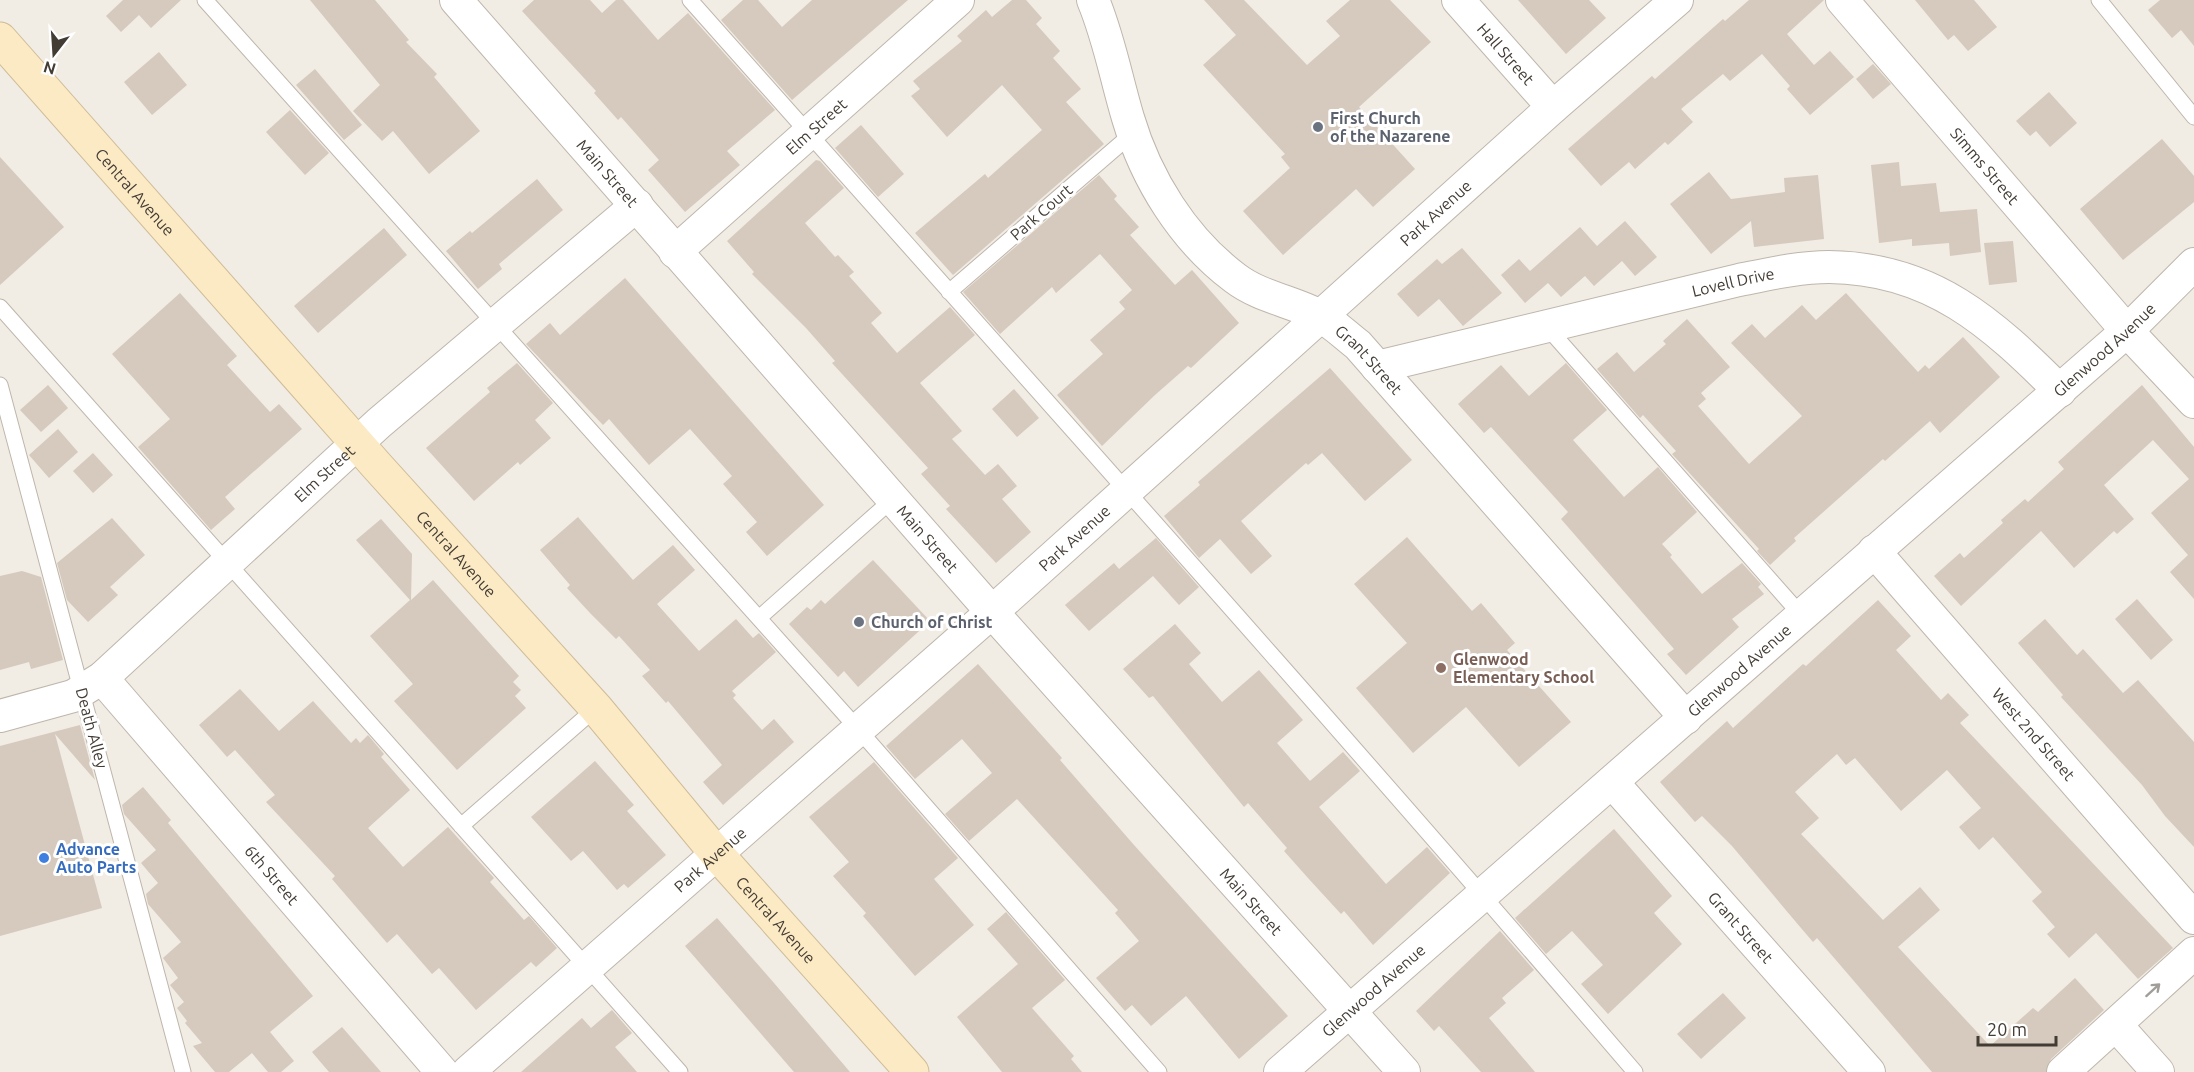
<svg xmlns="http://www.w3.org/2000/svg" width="2194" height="1072" font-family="Ubuntu,sans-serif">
	<rect width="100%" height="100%" fill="#f1ece4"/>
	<path fill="#d5cabd" d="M123 0H181L151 28 139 15 121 32 106 16Z
		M310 0H375L409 40 406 42 437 74 434 77 480 131 429 174 393 131 382 141 353 111 380 85Z
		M534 0H590L602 13 616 0H623L658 40 688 13 775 110 727 151 740 165 685 212 648 170 659 160 621 117 618 120 594 93 596 91 522 11Z
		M743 0H758L782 27 812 0H908L792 100 721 20Z
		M1012 0H1026L1042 18 1036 24 1060 51 1053 58 1081 89 1066 102 1104 144 953 275 915 233 985 174 988 178 1042 130 1002 85 947 137 911 96 920 89 913 81 962 41 957 36 986 10 992 17Z
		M1204 0H1244L1307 65 1340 36 1326 21 1350 0H1390L1431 42 1359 107 1415 169 1373 207 1356 189 1283 255 1243 211 1290 168 1281 157 1285 154 1203 65 1236 35Z
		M1518 0H1589L1606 18 1566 54Z
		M1749 0H1824L1787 34 1814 65 1830 51 1854 77 1810 115 1787 89 1790 86 1762 54 1730 81 1723 74 1681 109 1693 122 1668 145 1665 142 1635 169 1629 162 1601 186 1568 149 1652 76 1655 79 1723 19 1725 21Z
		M1915 0H1974L1997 27 1968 51 1954 35 1948 40Z
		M2160 0H2194V46L2181 30 2172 38 2148 10Z
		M159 52 187 85 152 115 124 82Z
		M1873 64 1891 84 1873 99 1856 79Z
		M315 69 362 125 344 140 296 85Z
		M2049 92 2077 123 2050 147 2036 131 2030 136 2016 121Z
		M290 110 329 153 305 175 266 132Z
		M861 125 904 174 878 197 835 148Z
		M2162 139 2194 176V202L2123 260 2080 209Z
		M0 157 64 227 0 285Z
		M816 160 820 161 844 188 805 223 835 257 838 255 854 272 849 276 882 313 871 323 897 353 950 307 975 335 920 383 962 431 952 439 985 475 998 464 1017 486 1002 499 1031 532 996 563 946 509 950 506 921 474 928 468 832 363 835 361 806 328 752 274 754 272 727 241Z
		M1899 162 1901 186 1936 183 1940 212 1977 209 1981 252 1950 256 1949 243 1912 246V239L1879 243 1871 165Z
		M1709 172 1731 199 1785 192 1784 178 1818 175 1824 239 1754 247 1751 221 1711 254 1670 204Z
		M1099 175 1117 196 1114 199 1139 227 1130 235 1175 285 1192 270 1239 323 1191 368 1188 366 1155 395 1102 446 1057 395 1103 354 1090 340 1125 309 1119 302 1132 290 1100 254 1056 293 1052 287 1000 334 963 292Z
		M537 179 563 210 499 264 502 269 478 289 446 251 470 231 472 233Z
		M1625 221 1657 257 1635 276 1622 261 1594 286 1585 276 1561 297 1548 283 1525 303 1501 275 1519 259 1530 271 1580 227 1597 246Z
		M384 228 407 255 318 333 294 306Z
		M2013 241 2017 282 1989 285 1984 243Z
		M1462 248 1502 293 1463 326 1439 299 1418 317 1397 294 1437 259 1442 264Z
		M625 278 824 505 767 556 746 532 757 522 723 484 732 476 690 429 649 465 609 419 603 425 526 344 550 323 560 335Z
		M180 293 237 356 227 365 270 412 279 404 302 429 225 497 235 509 211 530 138 447 170 419 112 354Z
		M1846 293 1918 372 1925 365 1929 369 1963 337 2000 377 1940 433 1930 421 1885 461 1883 459 1794 538 1796 541 1770 565 1757 551 1759 549 1672 454 1676 451 1643 415 1640 418 1597 369 1617 352 1634 372 1666 344 1663 341 1687 319 1730 367 1701 393 1706 399 1698 406 1749 464 1802 416 1731 343 1752 324 1765 338 1802 305 1816 320Z
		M517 363 553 403 535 420 551 438 520 465 518 462 474 501 426 448 490 392 487 388Z
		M1566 363 1607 410 1573 440 1624 497 1658 467 1697 512 1662 544 1672 555 1670 557 1702 594 1742 563 1761 584 1758 587 1764 594 1732 619 1739 627 1686 675 1667 654 1674 649 1561 519 1568 512 1491 427 1484 433 1458 404 1501 365 1529 396Z
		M1330 368 1412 460 1365 501 1322 453 1308 465 1306 463 1241 521 1272 556 1251 574 1220 539 1199 558 1164 516 1200 485 1198 482Z
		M48 385 68 408 41 432 20 410Z
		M2142 385 2194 447V599L2170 572 2188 555 2151 513 2189 479 2153 440 2104 485 2134 519 2117 534 2114 531 2074 568 2041 531 1961 606 1934 576 1960 553 1964 558 2003 523 2001 520 2025 499 2028 502 2064 469 2058 462Z
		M1014 389 1039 418 1017 437 992 409Z
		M58 429 78 452 49 478 29 455Z
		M93 453 113 475 93 493 73 471Z
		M578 517 633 580 673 545 695 570 657 604 699 651 736 619 753 638 759 633 776 652 732 691 736 695 733 698 762 730 774 719 794 742 723 805 703 782 722 765 668 701 666 703 642 676 650 670 619 636 616 639 590 613 567 588 570 585 540 550Z
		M112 518 145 555 110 587 118 595 88 622 67 600 57 563Z
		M381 519 412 554 411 600 433 580 519 676 513 682 521 690 515 696 526 708 457 770 394 701 413 684 370 636 410 600 356 540Z
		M1407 537 1472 611 1481 603 1515 643 1507 650 1571 722 1519 767 1466 707 1413 753 1356 688 1407 643 1354 584Z
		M1156 538 1199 587 1179 605 1153 576 1089 631 1065 605 1114 563 1119 569Z
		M873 560 930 621 858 687 844 671 838 677 789 624 807 607 811 610 821 600 825 604Z
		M22 571 41 577 63 660 31 669 29 662 0 670V576Z
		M2137 599 2173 640 2151 660 2115 619Z
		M1878 600 1911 636 1896 650 1941 700 1948 693 1969 715 1960 723 2173 948 2138 979 2096 933 2069 958 2047 934 2055 927 2032 901 2042 892 1993 837 1979 850 1959 827 1981 808 1947 770 1901 811 1855 758 1846 765 1837 754 1795 792 1819 818 1801 834 1883 920 1920 887 1940 910 1898 947 1990 1046 2033 1008 2038 1012 2075 978 2104 1010 2051 1059 2046 1072H1932L1817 938 1813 942 1801 928 1732 846 1702 816 1695 822 1660 782 1727 721 1733 728 1803 664 1806 666Z
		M2045 619 2077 655 2083 649 2123 693 2138 680 2194 742V847L2165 816 2142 785 2061 697 2063 695 2018 643Z
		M1175 624 1201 653 1189 664 1222 702 1259 670 1303 720 1277 743 1310 781 1343 752 1360 771 1319 807 1386 884 1427 847 1450 873 1373 945 1344 911 1341 914 1308 878 1284 851 1287 848 1248 803 1244 807 1153 696 1149 698 1123 669Z
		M978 664 1062 758 1060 760 1134 845 1288 1016 1239 1059 1186 996 1151 1026 1132 1005 1125 1011 1096 978 1139 941 1115 913 1118 910 1017 799 969 841 945 814 992 773 962 739 915 779 886 746Z
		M240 689 279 731 313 701 351 743 356 738 360 743 368 735 384 754 381 757 410 790 368 828 403 867 448 827 494 878 490 882 524 920 529 916 557 948 536 967 531 962 476 1010 439 968 432 974 397 934 387 943 332 879 335 876 266 802 275 795 235 750 227 757 199 725Z
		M80 725 95 780 55 734 102 908 0 936V746Z
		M595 761 634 805 627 811 666 855 628 888 624 884 617 890 583 851 571 861 531 817Z
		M874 762 958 858 934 879 974 925 915 976 863 916 866 913 833 876 849 862 809 817Z
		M143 787 171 820 168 823 313 996 270 1032 294 1061 281 1072H268L252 1053 229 1072H215L193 1046 202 1043 185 1023 187 1021 177 1008 184 1002 170 985 178 978 163 958 181 942 148 904 146 894 158 883 141 863 156 850 124 814 122 805Z
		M1614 829 1672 896 1654 913 1682 944 1608 1014 1581 984 1603 965 1572 931 1546 954 1515 918Z
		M1006 912 1065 980 1032 1008 1074 1056 1071 1059 1082 1072H1002L957 1017 1018 964 987 929Z
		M717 918 774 983 850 1072H794L685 946Z
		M1500 931 1534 970 1502 998 1506 1003 1489 1018 1535 1072H1481L1439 1026 1434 1031 1416 1011Z
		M1723 993 1746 1018 1701 1059 1677 1034Z
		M612 1010 632 1033 615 1047 637 1072H521L582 1018 591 1028Z
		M342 1027 381 1072H329L312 1052Z"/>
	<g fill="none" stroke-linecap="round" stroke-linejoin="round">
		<g stroke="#bfb6ab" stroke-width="17">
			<path id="lane" d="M205 0 858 729 1159 1072
				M690 0C1006 356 1325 710 1635 1072
				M2099 0 2194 117
				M949 292 1133 133
				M0 307 680 1072
				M1546 326 1802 616
				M0 385 183 1072
				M759 618 893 499
				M461 826 596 708"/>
		</g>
		<g stroke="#bfb6ab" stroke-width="34">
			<g id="street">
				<path id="s1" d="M456 0 992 612 1404 1072"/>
				<path id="s2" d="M1093 0C1109 38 1116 78 1128 118 1146 179 1183 239 1235 278 1260 297 1291 301 1318 315 1332 322 1345 335 1358 345L1686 718"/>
				<path id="s3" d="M1458 0 1553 107"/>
				<path id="s4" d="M1842 0 2127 331 2194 402"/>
				<path id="s5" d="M675 252 958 0"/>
				<path id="s6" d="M1377 367 1739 280C1769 274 1799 267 1829 267 1932 268 1992 323 2060 391"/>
				<path id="s7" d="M1874 551 2194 918"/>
				<path id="s8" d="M102 678 442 1072"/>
				<path id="s9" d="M0 716 73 696 102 678 379 423 637 205"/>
				<path id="s10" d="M1612 782 1869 1072"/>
				<path d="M2116 1025 2158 1072"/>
				<path id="s11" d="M468 1072 992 612 1553 107 1677 0"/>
				<path id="s12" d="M1280 1072 2127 331 2194 264"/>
				<path d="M2063 1072 2194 953"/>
			</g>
		</g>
		<g stroke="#cfbc97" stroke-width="35">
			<g id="secondary">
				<path id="s13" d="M0 39 377 466 596 708 716 853 912 1072"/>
			</g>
		</g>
		<use href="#lane" stroke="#fff" stroke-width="15"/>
		<use href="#street" stroke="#fff" stroke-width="32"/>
		<use href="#secondary" stroke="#fbeac4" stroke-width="33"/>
	</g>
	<defs><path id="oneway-shaft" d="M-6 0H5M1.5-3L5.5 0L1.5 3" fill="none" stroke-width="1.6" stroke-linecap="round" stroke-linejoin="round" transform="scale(1.5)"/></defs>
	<use stroke="#a19e9a" href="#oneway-shaft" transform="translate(2153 990) rotate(-42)"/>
	<g fill="#6b7280" stroke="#fff" stroke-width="2">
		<circle cx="1318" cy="127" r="6"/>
		<circle cx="859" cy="622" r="6"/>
	</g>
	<circle fill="#8d6e63" stroke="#fff" stroke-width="2" cx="1441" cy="668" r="6"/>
	<circle fill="#3f7fe0" stroke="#fff" stroke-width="2" cx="44" cy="858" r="6"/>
	<g text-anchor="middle" stroke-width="6" stroke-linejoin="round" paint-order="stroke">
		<g font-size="16" fill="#433c35" stroke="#fff">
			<text dy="6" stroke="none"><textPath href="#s3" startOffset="72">Hall Street</textPath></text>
			<text dy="6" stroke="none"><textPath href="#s5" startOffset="189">Elm Street</textPath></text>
			<text dy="6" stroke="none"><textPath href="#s4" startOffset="219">Simms Street</textPath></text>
			<text dy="6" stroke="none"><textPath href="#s1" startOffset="230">Main Street</textPath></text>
			<text dy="6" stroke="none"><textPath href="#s13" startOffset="204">Central Avenue</textPath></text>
			<text transform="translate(1041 212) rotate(-41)" y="6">Park Court</text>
			<text dy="6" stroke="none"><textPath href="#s11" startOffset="1294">Park Avenue</textPath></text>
			<text dy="6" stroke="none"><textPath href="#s6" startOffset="366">Lovell Drive</textPath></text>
			<text dy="6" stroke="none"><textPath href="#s12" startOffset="1096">Glenwood Avenue</textPath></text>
			<text dy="6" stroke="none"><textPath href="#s2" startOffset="478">Grant Street</textPath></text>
			<text dy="6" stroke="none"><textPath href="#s9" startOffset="412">Elm Street</textPath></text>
			<text dy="6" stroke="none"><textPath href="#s1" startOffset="716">Main Street</textPath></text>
			<text dy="6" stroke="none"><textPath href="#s11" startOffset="808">Park Avenue</textPath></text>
			<text dy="6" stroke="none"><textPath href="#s13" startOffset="688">Central Avenue</textPath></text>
			<text dy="6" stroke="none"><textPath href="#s12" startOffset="610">Glenwood Avenue</textPath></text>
			<text transform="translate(92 728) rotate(75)" y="6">Death Alley</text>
			<text dy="6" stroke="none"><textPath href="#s7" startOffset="243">West 2nd Street</textPath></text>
			<text dy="6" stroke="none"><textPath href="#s11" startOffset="322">Park Avenue</textPath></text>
			<text dy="6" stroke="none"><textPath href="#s8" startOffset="260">6th Street</textPath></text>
			<text dy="6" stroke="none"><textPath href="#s1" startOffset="1202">Main Street</textPath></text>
			<text dy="6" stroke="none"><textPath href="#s13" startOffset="1174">Central Avenue</textPath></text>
			<text dy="6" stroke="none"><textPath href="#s10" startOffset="194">Grant Street</textPath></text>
			<text dy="6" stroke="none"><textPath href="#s12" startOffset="124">Glenwood Avenue</textPath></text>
		</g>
		<g font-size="16" font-weight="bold" fill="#5b616d" stroke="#fff" text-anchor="start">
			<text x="1330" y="124">First Church<tspan x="1330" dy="18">of the Nazarene</tspan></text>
			<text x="871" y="628">Church of Christ</text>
		</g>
		<g font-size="16" font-weight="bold" fill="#785e54" stroke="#fff" text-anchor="start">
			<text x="1453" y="665">Glenwood<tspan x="1453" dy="18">Elementary School</tspan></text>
		</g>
		<g font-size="16" font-weight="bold" fill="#366cbe" stroke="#fff" text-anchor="start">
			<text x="56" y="855">Advance<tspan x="56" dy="18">Auto Parts</tspan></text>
		</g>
	</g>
	<g transform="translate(54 54) rotate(197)" stroke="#ffffff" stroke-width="4.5" paint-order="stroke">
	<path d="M0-4.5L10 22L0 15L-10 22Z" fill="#433c35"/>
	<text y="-9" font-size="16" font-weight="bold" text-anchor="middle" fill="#433c35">N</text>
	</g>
	<path d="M1978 1036v9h78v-9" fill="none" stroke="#433c35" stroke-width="3"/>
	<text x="1987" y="1036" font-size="18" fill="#433c35" stroke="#ffffff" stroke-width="4.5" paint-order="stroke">20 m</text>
</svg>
